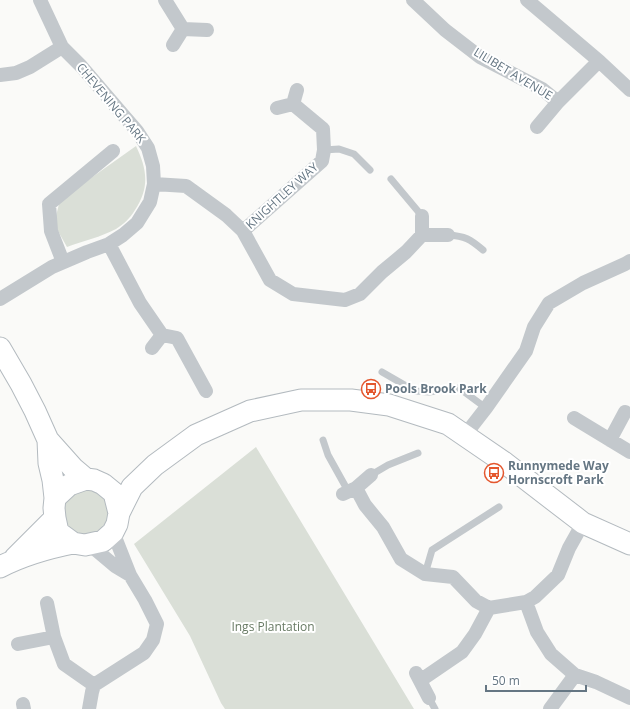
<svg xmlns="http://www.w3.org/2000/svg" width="630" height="709" font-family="'Open Sans',sans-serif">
	<rect width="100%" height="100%" fill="#fafaf8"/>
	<path fill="#dadfd7" d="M136 146C147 169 150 187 135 210 130 218 124 224 116 229 101 237 83 241 67 247L54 224 60 200Z
		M256 447 414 709H225L221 703 190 636 134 544Z
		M92 487 107 498 109 517 103 527 93 534 82 535 72 533 67 525 63 515 66 497Z"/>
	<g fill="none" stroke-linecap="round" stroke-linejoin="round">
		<g stroke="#b3babf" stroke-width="23">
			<path id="secondary" d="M0 348 21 384 35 411 48 440 73 468 86 479
				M48 440 49 463 53 480 55 498
				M86 479 94 480 103 484 114 493 119 513 117 524 113 532 103 541 85 545 73 543 58 532 55 518 54 508 55 498 69 485Z
				M119 513 132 487 155 465 196 435 250 411 301 400H351L389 405 448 424 505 463 583 523 630 544
				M15 558 55 518
				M0 567C23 555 48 548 73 543"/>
		</g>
		<path stroke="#c3c8cc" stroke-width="7" d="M324 150 339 149 354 154 370 170
			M391 179 422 216
			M448 235C465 236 470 239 483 250
			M382 372 415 391 429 392 459 388 486 408
			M323 440 328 455 348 491
			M371 475 388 465 418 453
			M425 574 432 550 499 507
			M429 698 435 709"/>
		<path stroke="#c3c8cc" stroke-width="14" d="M165 0 183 29
			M413 0 445 30 480 57 542 89 558 102
			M527 0 599 61 558 102 537 127
			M173 45 183 29 207 30
			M599 61 630 90
			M0 75 16 73 30 67 62 47
			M277 108 293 104 297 90
			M154 184 186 186 226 215 243 231 270 280 293 294 345 300 360 294 382 272 406 252 422 235
			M422 216V235H448
			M243 231 322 161 324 150 323 129 293 104
			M109 244 140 303 162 335
			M63 262 51 231 49 204 113 151
			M0 299 52 267 87 252 109 244 123 235 137 223 150 202 154 184 153 166 148 148 137 131 124 116 81 66 62 47 40 0
			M152 348 162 335 177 338 206 391
			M574 418 630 452
			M465 435 486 408 526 351 534 327 549 303 583 283 625 264 630 261
			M610 440 625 412
			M356 488 365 505 383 527 401 559 425 574 453 577 476 601 489 608 526 602 537 632 551 654 575 675 596 682 630 698
			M343 494 356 488 371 475
			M85 545 96 550 115 566 130 575
			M526 602 535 597 558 575 569 548 583 523
			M54 637 64 664 94 685 144 653 153 640 157 624 145 600 130 575 113 532
			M18 644 54 637 47 603
			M416 673 429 698
			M421 680 462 652 475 634 489 608
			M23 704 24 709
			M89 709 92 692 94 685
			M550 709 575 675"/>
		<use href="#secondary" stroke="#fff" stroke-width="21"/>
	</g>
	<defs>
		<g id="bus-ring" transform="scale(1)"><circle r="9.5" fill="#fff" stroke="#e4572e" stroke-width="1.5"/><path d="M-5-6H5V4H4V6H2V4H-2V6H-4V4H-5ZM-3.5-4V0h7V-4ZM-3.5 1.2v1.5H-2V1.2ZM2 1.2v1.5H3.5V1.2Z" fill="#e4572e"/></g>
	</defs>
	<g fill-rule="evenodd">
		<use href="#bus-ring" x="371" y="389"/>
		<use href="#bus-ring" x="494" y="473"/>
	</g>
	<g text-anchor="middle" stroke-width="4" stroke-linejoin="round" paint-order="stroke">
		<g font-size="12" fill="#657683" stroke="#fff">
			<text transform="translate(513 74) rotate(31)" y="4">LILIBET AVENUE</text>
			<text transform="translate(111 103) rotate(50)" y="4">CHEVENING PARK</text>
			<text transform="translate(282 196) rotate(-42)" y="4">KNIGHTLEY WAY</text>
		</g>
		<g font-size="12" font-weight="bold" fill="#657683" stroke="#fff" text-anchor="start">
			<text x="385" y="393">Pools Brook Park</text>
			<text x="508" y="470">Runnymede Way<tspan x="508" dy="14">Hornscroft Park</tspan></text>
		</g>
		<g font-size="12" fill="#687a64" stroke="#fff">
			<text x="273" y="631">Ings Plantation</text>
		</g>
	</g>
	<path d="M486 685v6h100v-6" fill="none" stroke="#657683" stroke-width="2"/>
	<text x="492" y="685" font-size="12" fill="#657683" stroke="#ffffff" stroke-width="3" paint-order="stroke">50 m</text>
</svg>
